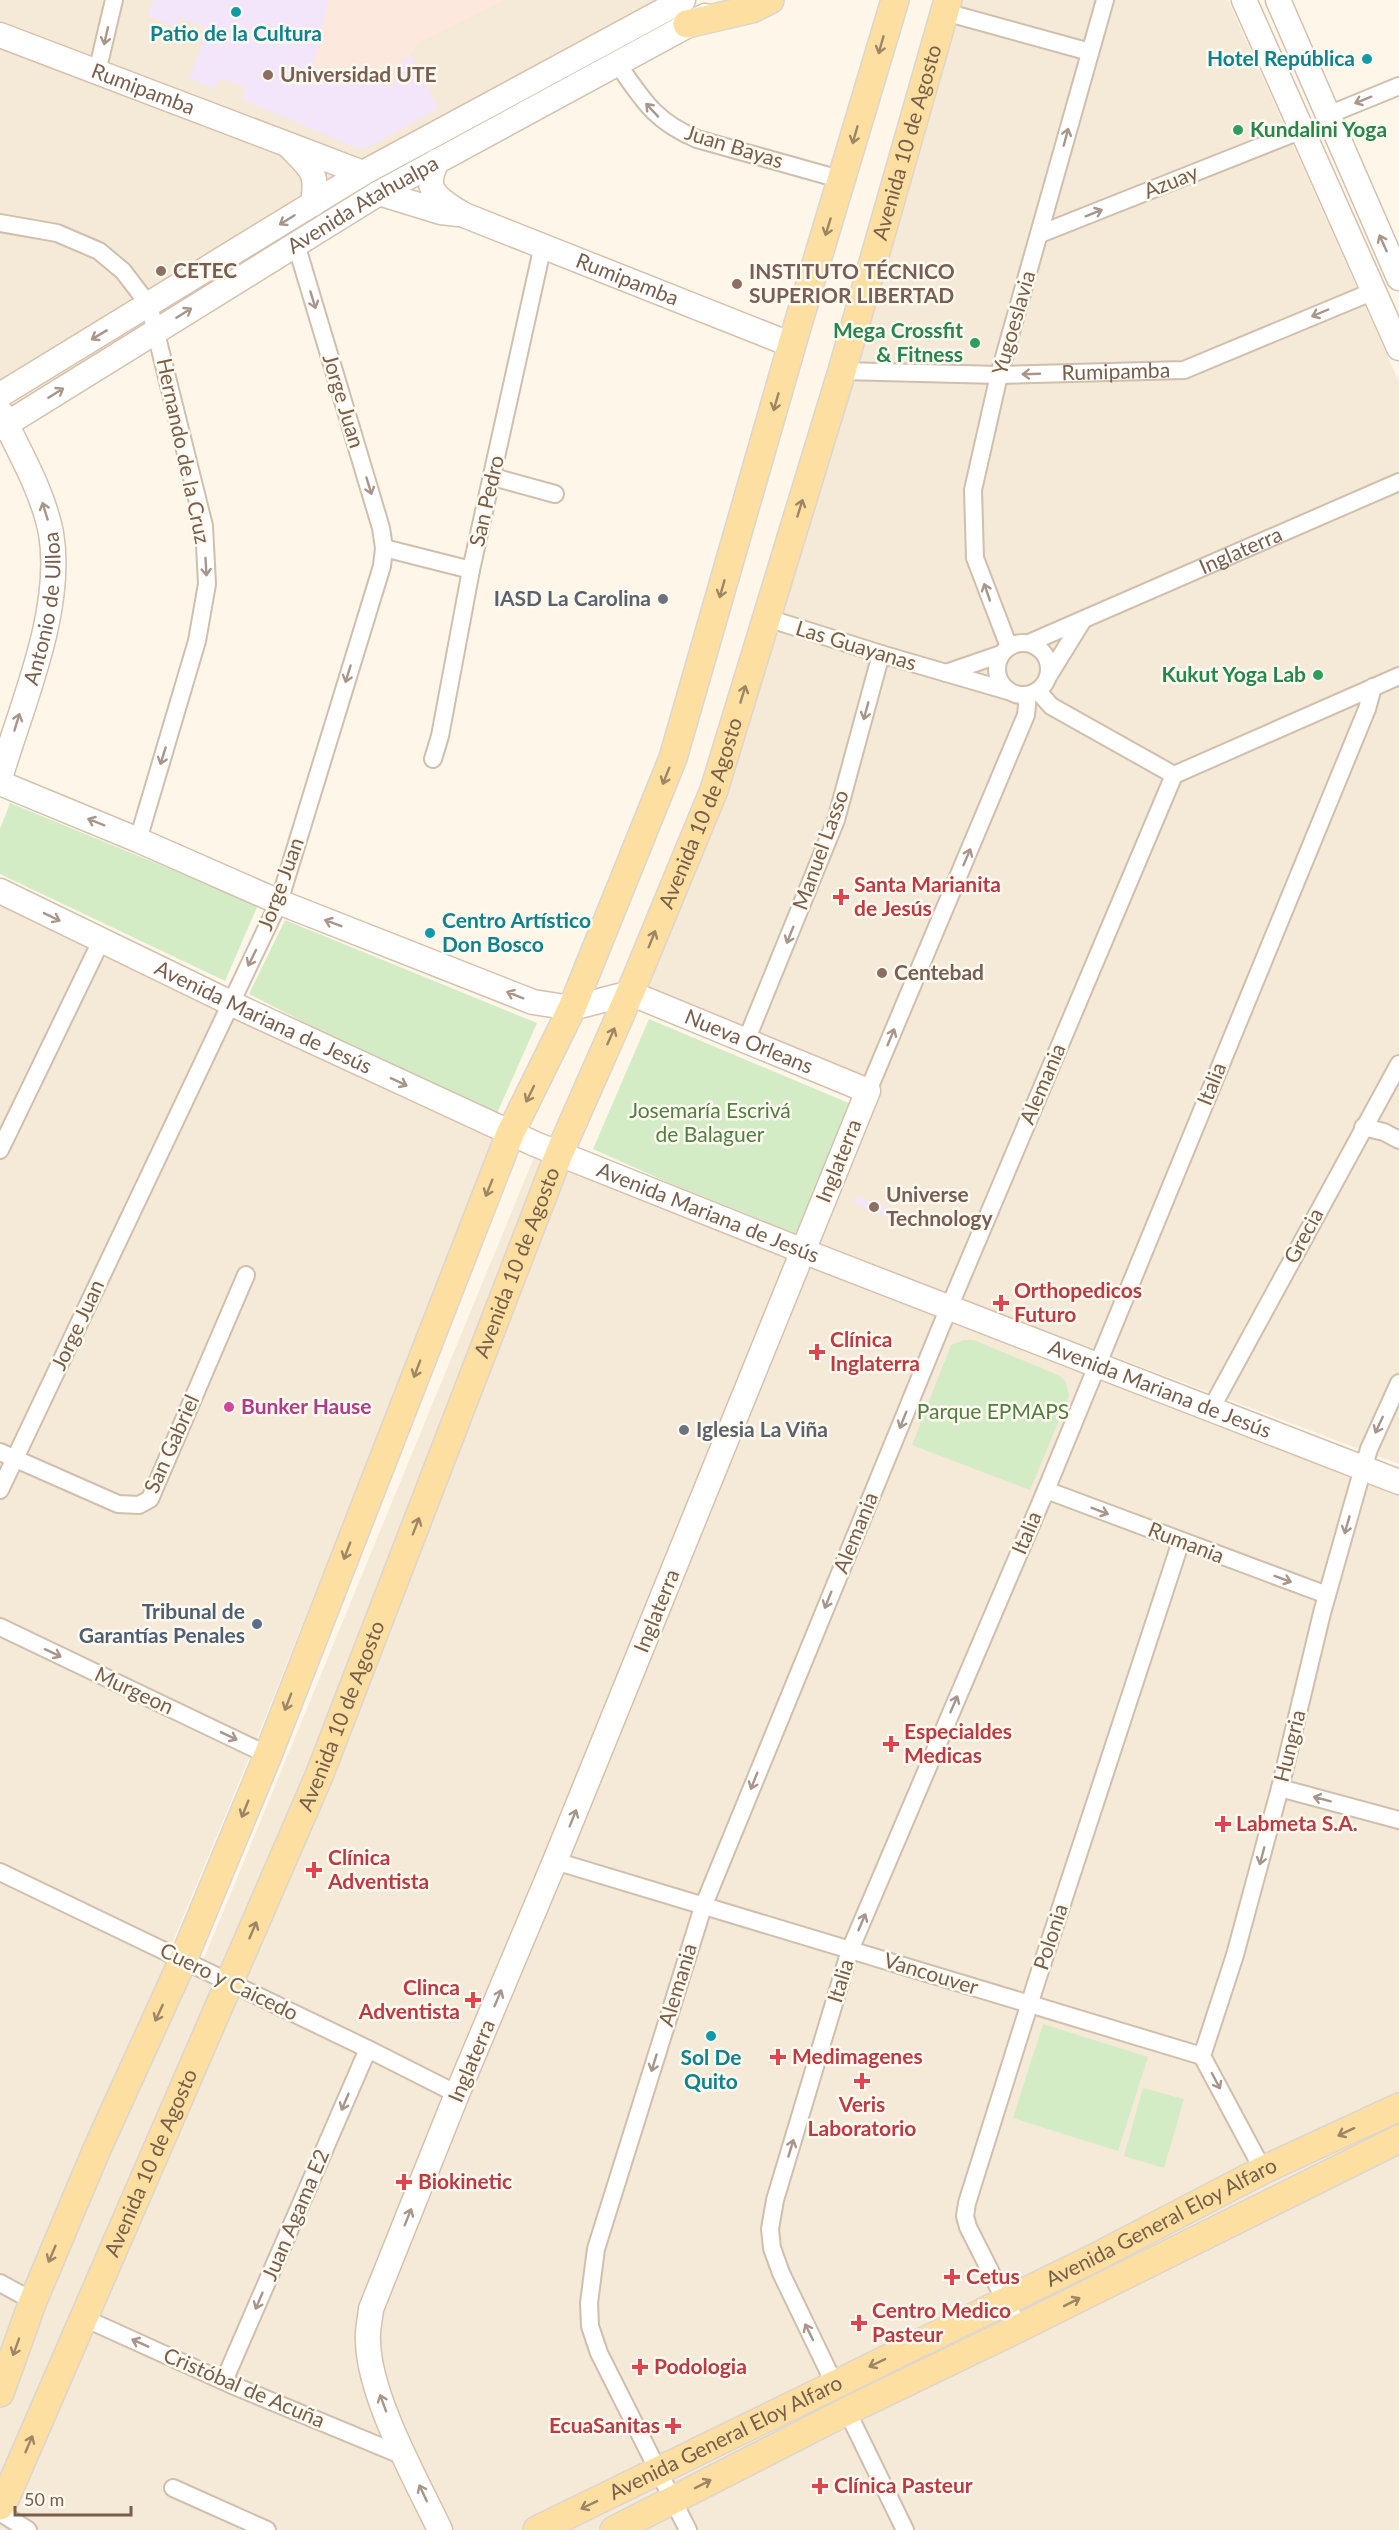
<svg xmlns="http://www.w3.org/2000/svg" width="1399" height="2530" font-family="Lato,sans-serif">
	<rect width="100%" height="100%" fill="#fdf6e9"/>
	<path fill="#f5e9d7" d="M0 0H667L0 402Z
		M962 0H1228L1399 382V1464L798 1237 867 1076 641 990 885 261Z
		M0 902 496 1140 247 1763 168 1953 200 1968 538 1148 1399 1486V2530H0Z"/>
	<path fill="#fde8dd" d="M329 0H504L418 43 411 55 402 59 396 69 393 88 312 66Z"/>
	<path fill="#f3e5fa" d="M153 0H329L313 66 393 88 399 63 411 55 438 108 375 144 359 149 242 99 246 88 220 78 215 89 190 79 207 28 179 18 175 27 148 16Z
		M856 1196 895 1211 892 1220 854 1203Z"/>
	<path fill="#d3ecc6" d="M10 803 258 905 225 981 0 874V829Z
		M285 920 537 1023 494 1120 249 994Z
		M649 1019 851 1104 796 1234 676 1186 593 1149Z
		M964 1340H974L1060 1376 1066 1382 1069 1396 1030 1490 912 1445 951 1345Z
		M1043 2024 1148 2057 1118 2151 1013 2118Z
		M1143 2088 1184 2099 1164 2168 1124 2156Z"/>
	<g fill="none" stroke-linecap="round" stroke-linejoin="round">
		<g stroke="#d0bfad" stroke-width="20">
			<g id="street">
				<path d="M945 12 1090 52"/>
				<path d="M617 63C643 100 654 121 697 139L843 180"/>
				<path d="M97 72 114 0"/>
				<path d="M1328 115 1399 86"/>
				<path d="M0 223 57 233 99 251 123 271 149 305 204 526 207 584 197 641 138 840"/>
				<path d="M1040 234 1302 130"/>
				<path id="s1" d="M842 371 999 375 1184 370 1374 291"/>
				<path d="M493 477 555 494"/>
				<path d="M384 548 471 570"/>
				<path d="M767 618 881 654 1008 691"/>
				<circle cx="1023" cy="669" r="26"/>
				<path id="s2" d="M1029 643 1399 482"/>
				<path d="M1009 647 975 558 973 490 999 375 1105 0"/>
				<path d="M946 673 1001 654"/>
				<path d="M1049 675 1083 620"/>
				<path d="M1038 691 1051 706 1174 775"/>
				<path d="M433 759 440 736 471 570 543 245"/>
				<path d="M746 1041 836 820 881 654"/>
				<path d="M868 1091 1026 715 1028 695"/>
				<path d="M1363 1127 1384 1132 1399 1140"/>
				<path d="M0 1150 101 941"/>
				<path d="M1211 1409 1399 1064"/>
				<path d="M0 1452 118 1504 139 1505 150 1499 246 1275"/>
				<path d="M0 1490 279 902 382 566 384 548 381 528 296 244"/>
				<path d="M1046 1490 1327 1595"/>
				<path d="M0 1627 268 1755"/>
				<path d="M1280 1788 1399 1820"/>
				<path d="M555 1861 1202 2056"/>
				<path d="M0 1872 368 2049 457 2094"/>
				<path d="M1263 2170 1202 2056 1235 1955 1280 1788 1322 1613 1357 1489 1369 1449 1399 1383"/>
				<path d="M0 2283 33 2301"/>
				<path d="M84 2318 232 2385 406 2457"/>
				<path d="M1019 2328 968 2227 965 2216 967 2203 1037 1980 1181 1541"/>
				<path d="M224 2381 368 2049"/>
				<path d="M835 2385 781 2273 772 2248 770 2229 775 2200 850 1950 1046 1490 1367 709 1373 687"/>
				<path d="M847 2411 905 2530"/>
				<path d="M173 2488 267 2530"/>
				<path d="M1 2513 28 2530"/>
				<path d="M688 2530 599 2353 590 2326 589 2303 596 2249 703 1907 940 1329 1174 775 1399 676"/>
			</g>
		</g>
		<g stroke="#d6c1ad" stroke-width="27">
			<g id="secondary">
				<path d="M1244 0 1399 348"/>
				<path d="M1278 0 1399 278"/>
				<path id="s3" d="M0 35 363 173"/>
				<path d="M290 147C312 170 318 171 313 204"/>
				<path id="s4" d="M437 161C435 166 431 174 431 180 429 195 452 208 464 215L792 345"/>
				<path d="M379 193 441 212 458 214"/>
				<path d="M0 395 363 173 683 0"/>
				<path id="s5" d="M0 428 379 193 705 16"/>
				<path id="s6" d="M0 778C22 704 64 610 51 533 43 491 18 450 0 411"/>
				<path id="s7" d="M0 783 138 840 279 902 533 1002 572 1008 630 993 868 1091 555 1861 457 2094 371 2309C370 2320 367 2331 368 2341 369 2397 416 2479 440 2530"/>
				<path id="s8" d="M0 891 243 1009 535 1144 803 1251 1399 1482"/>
			</g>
		</g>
		<g stroke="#dcd5d0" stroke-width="30">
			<g id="primary">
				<path d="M687 24 752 9 770 0"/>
				<path d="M0 2393 33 2301 97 2149 183 1960 268 1755 510 1134 572 1008 673 758 795 334 895 0"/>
				<path id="s9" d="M0 2506 6 2497 319 1776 559 1154 630 993 714 790 842 371 948 0"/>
				<path id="s10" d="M537 2530 1094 2258 1263 2170 1399 2107"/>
				<path d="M614 2530 847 2411 1019 2328 1399 2139"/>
			</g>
		</g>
		<use href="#street" stroke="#fff" stroke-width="16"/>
		<use href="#secondary" stroke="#fff" stroke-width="24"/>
		<use href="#primary" stroke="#fcdfa1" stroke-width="27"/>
	</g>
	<defs><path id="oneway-shaft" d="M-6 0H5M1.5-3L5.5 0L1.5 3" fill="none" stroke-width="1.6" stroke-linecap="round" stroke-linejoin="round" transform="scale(1.5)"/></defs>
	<g stroke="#a8968a">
		<use href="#oneway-shaft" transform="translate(106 36) rotate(103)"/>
		<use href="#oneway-shaft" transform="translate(1363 100) rotate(158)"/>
		<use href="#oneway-shaft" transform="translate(652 110) rotate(-133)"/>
		<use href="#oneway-shaft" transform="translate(1066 137) rotate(-75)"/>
		<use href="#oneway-shaft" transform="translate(1094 213) rotate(-22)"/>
		<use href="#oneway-shaft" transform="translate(287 220) rotate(148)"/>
		<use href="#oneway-shaft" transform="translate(1383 243) rotate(-114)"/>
		<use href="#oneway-shaft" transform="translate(313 300) rotate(73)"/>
		<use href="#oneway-shaft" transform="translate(184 313) rotate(-32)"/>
		<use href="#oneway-shaft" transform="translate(1320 313) rotate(157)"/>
		<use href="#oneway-shaft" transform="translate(99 335) rotate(149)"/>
		<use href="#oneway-shaft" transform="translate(1031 374) rotate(178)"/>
		<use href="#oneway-shaft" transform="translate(56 393) rotate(-32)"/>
		<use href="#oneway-shaft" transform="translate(369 486) rotate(73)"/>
		<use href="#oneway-shaft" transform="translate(45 511) rotate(-107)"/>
		<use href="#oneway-shaft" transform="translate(206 567) rotate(87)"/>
		<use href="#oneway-shaft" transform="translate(987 592) rotate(-109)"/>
		<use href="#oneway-shaft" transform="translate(348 674) rotate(107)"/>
		<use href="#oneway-shaft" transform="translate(866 711) rotate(105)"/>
		<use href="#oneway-shaft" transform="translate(17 722) rotate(-73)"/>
		<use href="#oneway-shaft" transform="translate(163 756) rotate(107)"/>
		<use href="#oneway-shaft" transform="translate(96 822) rotate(-158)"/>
		<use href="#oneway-shaft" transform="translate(967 857) rotate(-67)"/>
		<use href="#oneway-shaft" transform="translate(52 917) rotate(26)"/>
		<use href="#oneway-shaft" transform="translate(333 923) rotate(-159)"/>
		<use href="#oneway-shaft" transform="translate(790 935) rotate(112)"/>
		<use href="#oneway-shaft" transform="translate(252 958) rotate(116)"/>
		<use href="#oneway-shaft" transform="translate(515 995) rotate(-158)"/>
		<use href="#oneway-shaft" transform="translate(891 1037) rotate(-67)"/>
		<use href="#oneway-shaft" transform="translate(399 1082) rotate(25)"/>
		<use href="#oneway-shaft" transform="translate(903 1420) rotate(112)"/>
		<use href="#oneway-shaft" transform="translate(1379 1425) rotate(115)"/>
		<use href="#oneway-shaft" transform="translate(1100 1511) rotate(21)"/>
		<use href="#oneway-shaft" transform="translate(1347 1525) rotate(106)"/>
		<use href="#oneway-shaft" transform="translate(1283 1579) rotate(20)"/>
		<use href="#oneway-shaft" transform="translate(828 1600) rotate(112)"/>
		<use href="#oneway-shaft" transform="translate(53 1653) rotate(25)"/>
		<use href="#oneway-shaft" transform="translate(954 1704) rotate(-67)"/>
		<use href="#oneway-shaft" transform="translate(229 1736) rotate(25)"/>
		<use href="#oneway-shaft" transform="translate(754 1781) rotate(112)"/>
		<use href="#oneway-shaft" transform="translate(1322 1799) rotate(-165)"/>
		<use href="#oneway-shaft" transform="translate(573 1818) rotate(-68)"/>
		<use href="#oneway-shaft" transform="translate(1262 1856) rotate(105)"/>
		<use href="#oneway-shaft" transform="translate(862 1922) rotate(-67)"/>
		<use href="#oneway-shaft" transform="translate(498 1998) rotate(-67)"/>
		<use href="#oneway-shaft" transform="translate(654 2063) rotate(107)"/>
		<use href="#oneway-shaft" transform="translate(1216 2081) rotate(62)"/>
		<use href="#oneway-shaft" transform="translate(345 2102) rotate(113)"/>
		<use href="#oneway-shaft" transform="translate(791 2148) rotate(-73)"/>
		<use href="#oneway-shaft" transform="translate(408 2217) rotate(-68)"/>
		<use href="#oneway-shaft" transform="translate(259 2301) rotate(113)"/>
		<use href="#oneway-shaft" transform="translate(809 2332) rotate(-116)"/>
		<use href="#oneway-shaft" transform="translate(140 2343) rotate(-156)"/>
		<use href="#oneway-shaft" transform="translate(383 2403) rotate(-110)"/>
		<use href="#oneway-shaft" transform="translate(423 2493) rotate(-115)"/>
	</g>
	<g stroke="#a08565">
		<use href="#oneway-shaft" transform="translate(881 45) rotate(106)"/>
		<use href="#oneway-shaft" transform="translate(855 135) rotate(106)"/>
		<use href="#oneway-shaft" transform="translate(828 227) rotate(107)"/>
		<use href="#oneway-shaft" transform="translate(776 402) rotate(106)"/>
		<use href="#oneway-shaft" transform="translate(800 508) rotate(-73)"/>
		<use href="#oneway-shaft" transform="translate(722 589) rotate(106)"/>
		<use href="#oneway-shaft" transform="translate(743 694) rotate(-73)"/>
		<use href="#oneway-shaft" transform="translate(666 776) rotate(112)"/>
		<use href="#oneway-shaft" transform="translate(652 939) rotate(-68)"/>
		<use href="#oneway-shaft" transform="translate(611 1036) rotate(-66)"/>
		<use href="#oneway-shaft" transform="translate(530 1094) rotate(116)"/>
		<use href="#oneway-shaft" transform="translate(489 1188) rotate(112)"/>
		<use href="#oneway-shaft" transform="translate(417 1369) rotate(111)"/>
		<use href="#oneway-shaft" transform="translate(416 1526) rotate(-69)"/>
		<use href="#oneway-shaft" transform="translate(347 1551) rotate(111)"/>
		<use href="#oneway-shaft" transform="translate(288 1702) rotate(111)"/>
		<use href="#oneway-shaft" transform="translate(245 1809) rotate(112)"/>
		<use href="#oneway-shaft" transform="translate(253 1930) rotate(-67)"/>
		<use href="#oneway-shaft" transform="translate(159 2013) rotate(115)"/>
		<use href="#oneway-shaft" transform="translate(1346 2132) rotate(155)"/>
		<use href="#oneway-shaft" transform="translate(52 2254) rotate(113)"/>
		<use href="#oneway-shaft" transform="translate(1072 2302) rotate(-27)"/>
		<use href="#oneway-shaft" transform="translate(16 2347) rotate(110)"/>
		<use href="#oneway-shaft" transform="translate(877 2363) rotate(154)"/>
		<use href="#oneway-shaft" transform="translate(29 2444) rotate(-67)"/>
		<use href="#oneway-shaft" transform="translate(703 2484) rotate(-27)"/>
		<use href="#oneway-shaft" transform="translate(589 2505) rotate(154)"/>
	</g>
	<g fill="#0f9aa8" stroke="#fffaf0" stroke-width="2">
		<circle cx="236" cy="12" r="6"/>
		<circle cx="1367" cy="59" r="6"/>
		<circle cx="430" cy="933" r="6"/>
		<circle cx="711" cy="2036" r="6"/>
	</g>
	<g fill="#8d6e63" stroke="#fffaf0" stroke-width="2">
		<circle cx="268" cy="75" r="6"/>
		<circle cx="161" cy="271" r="6"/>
		<circle cx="737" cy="284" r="6"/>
		<circle cx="882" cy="973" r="6"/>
		<circle cx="874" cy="1207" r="6"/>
	</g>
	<g fill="#2e9e5b" stroke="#fffaf0" stroke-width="2">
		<circle cx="1238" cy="130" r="6"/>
		<circle cx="975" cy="343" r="6"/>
		<circle cx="1318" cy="675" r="6"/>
	</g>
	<g fill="#6b7280" stroke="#fffaf0" stroke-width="2">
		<circle cx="663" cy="599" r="6"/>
		<circle cx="684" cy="1430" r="6"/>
	</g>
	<g fill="#e0444e" stroke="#fffaf0" stroke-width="2">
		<path d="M838 888h6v6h6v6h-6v6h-6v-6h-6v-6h6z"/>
		<path d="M998 1294h6v6h6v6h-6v6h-6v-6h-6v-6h6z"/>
		<path d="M814 1343h6v6h6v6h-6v6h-6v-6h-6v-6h6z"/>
		<path d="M888 1735h6v6h6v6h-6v6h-6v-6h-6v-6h6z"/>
		<path d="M1220 1815h6v6h6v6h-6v6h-6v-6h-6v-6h6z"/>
		<path d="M311 1861h6v6h6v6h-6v6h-6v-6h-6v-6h6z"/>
		<path d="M470 1991h6v6h6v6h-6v6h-6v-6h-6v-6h6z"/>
		<path d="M775 2048h6v6h6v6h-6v6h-6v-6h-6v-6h6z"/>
		<path d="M859 2072h6v6h6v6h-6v6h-6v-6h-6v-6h6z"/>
		<path d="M401 2173h6v6h6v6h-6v6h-6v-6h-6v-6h6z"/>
		<path d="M949 2268h6v6h6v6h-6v6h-6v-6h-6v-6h6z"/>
		<path d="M856 2314h6v6h6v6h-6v6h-6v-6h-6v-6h6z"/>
		<path d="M637 2358h6v6h6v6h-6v6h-6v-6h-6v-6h6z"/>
		<path d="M670 2417h6v6h6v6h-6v6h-6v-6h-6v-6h6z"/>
		<path d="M817 2477h6v6h6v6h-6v6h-6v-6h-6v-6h6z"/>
	</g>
	<circle fill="#d1479c" stroke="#fffaf0" stroke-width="2" cx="229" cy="1407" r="6"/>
	<circle fill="#5c6f8a" stroke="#fffaf0" stroke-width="2" cx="257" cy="1624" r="6"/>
	<g text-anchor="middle" stroke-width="5" stroke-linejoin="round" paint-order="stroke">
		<g font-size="21" font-weight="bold" fill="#0d838f" stroke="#fffaf0">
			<text x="236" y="41">Patio de la Cultura</text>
			<text x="1355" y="66" text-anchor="end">Hotel República</text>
			<text x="442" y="928" text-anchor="start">Centro Artístico<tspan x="442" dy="24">Don Bosco</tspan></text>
			<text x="711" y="2065">Sol De<tspan x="711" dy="24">Quito</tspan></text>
		</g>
		<g font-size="21" font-weight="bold" fill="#785e54" stroke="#fffaf0" text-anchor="start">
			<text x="280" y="82">Universidad UTE</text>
			<text x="173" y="278">CETEC</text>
			<text x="749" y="279">INSTITUTO TÉCNICO<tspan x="749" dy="24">SUPERIOR LIBERTAD</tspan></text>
			<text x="894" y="980">Centebad</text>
			<text x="886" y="1202">Universe<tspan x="886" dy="24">Technology</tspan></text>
		</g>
		<g font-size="21" fill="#795e4b" stroke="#fffaf0">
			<text dy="7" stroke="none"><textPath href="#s3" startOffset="153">Rumipamba</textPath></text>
			<text dy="7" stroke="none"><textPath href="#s9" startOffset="2535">Avenida 10 de Agosto</textPath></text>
			<text transform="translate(734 147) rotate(17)" y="7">Juan Bayas</text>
			<text transform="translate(1171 182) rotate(-22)" y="7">Azuay</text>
			<text dy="7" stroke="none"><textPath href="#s5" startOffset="426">Avenida Atahualpa</textPath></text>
			<text dy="7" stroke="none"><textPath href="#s4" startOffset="246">Rumipamba</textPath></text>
			<text transform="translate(1014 323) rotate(-74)" y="7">Yugoeslavia</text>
			<text dy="7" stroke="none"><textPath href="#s1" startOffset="274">Rumipamba</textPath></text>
			<text transform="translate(343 401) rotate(73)" y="7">Jorge Juan</text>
			<text transform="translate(183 451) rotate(78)" y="7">Hernando de la Cruz</text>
			<text transform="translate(487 501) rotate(-77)" y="7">San Pedro</text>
			<text dy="7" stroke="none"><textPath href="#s2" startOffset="231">Inglaterra</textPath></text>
			<text dy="7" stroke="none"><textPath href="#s6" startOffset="176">Antonio de Ulloa</textPath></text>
			<text transform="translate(856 646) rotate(17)" y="7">Las Guayanas</text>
			<text dy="7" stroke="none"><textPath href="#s9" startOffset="1833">Avenida 10 de Agosto</textPath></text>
			<text transform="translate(821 850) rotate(-70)" y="7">Manuel Lasso</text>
			<text transform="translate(281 884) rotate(-70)" y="7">Jorge Juan</text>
			<text dy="7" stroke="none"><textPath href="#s8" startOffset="292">Avenida Mariana de Jesús</textPath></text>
			<text dy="7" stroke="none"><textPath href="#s7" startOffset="804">Nueva Orleans</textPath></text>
			<text transform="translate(1043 1084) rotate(-67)" y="7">Alemania</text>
			<text transform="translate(1212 1084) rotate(-68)" y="7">Italia</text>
			<text transform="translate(839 1161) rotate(-68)" y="7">Inglaterra</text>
			<text dy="7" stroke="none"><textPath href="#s8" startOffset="778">Avenida Mariana de Jesús</textPath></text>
			<text transform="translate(1304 1236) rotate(-62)" y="7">Grecia</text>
			<text dy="7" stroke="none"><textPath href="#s9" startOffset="1347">Avenida 10 de Agosto</textPath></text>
			<text transform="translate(78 1325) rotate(-65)" y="7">Jorge Juan</text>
			<text dy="7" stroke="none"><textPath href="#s8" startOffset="1263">Avenida Mariana de Jesús</textPath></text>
			<text transform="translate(172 1444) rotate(-66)" y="7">San Gabriel</text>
			<text transform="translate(856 1533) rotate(-68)" y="7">Alemania</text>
			<text transform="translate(1027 1533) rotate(-67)" y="7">Italia</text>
			<text transform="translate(1186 1543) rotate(21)" y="7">Rumania</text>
			<text transform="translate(657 1611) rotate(-68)" y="7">Inglaterra</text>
			<text transform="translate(134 1691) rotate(25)" y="7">Murgeon</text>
			<text dy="7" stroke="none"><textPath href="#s9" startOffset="861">Avenida 10 de Agosto</textPath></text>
			<text transform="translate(1290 1746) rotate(-76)" y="7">Hungria</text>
			<text transform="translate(1051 1937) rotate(-72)" y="7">Polonia</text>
			<text transform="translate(931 1974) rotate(17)" y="7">Vancouver</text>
			<text transform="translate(841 1981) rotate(-73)" y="7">Italia</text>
			<text transform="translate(229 1982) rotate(26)" y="7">Cuero y Caicedo</text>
			<text transform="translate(678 1985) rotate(-73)" y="7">Alemania</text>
			<text transform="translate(472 2061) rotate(-67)" y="7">Inglaterra</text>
			<text dy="7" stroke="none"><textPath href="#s9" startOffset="375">Avenida 10 de Agosto</textPath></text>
			<text transform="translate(296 2215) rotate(-67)" y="7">Juan Agama E2</text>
			<text dy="7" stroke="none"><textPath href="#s10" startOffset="696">Avenida General Eloy Alfaro</textPath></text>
			<text transform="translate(244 2388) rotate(23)" y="7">Cristóbal de Acuña</text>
			<text dy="7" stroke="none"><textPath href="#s10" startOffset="210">Avenida General Eloy Alfaro</textPath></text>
		</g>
		<g font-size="21" font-weight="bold" fill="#27864d" stroke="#fffaf0" text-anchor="end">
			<text x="1250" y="137" text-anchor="start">Kundalini Yoga</text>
			<text x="963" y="338">Mega Crossfit<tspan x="963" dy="24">&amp; Fitness</tspan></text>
			<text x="1306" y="682">Kukut Yoga Lab</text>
		</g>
		<g font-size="21" font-weight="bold" fill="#5b616d" stroke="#fffaf0" text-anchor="end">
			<text x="651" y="606">IASD La Carolina</text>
			<text x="696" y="1437" text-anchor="start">Iglesia La Viña</text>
		</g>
		<g font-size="21" font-weight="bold" fill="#be3a42" stroke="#fffaf0" text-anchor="start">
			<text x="854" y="892">Santa Marianita<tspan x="854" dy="24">de Jesús</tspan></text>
			<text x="1014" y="1298">Orthopedicos<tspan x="1014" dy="24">Futuro</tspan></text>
			<text x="830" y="1347">Clínica<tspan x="830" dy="24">Inglaterra</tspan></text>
			<text x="904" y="1739">Especialdes<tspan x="904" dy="24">Medicas</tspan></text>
			<text x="1236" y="1831">Labmeta S.A.</text>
			<text x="328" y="1865">Clínica<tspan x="328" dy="24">Adventista</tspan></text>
			<text x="460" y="1995" text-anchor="end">Clinca<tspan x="460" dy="24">Adventista</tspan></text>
			<text x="792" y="2064">Medimagenes</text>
			<text x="862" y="2112" text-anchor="middle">Veris<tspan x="862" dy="24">Laboratorio</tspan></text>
			<text x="418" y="2189">Biokinetic</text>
			<text x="966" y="2284">Cetus</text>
			<text x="872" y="2318">Centro Medico<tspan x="872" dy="24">Pasteur</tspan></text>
			<text x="654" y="2374">Podologia</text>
			<text x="660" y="2433" text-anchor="end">EcuaSanitas</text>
			<text x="834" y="2493">Clínica Pasteur</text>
		</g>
		<g font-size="21" fill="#517f42" stroke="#fffaf0">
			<text x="710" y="1118">Josemaría Escrivá<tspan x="710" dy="24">de Balaguer</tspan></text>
			<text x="993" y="1419">Parque EPMAPS</text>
		</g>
		<g font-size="21" font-weight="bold" fill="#b23c85" stroke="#fffaf0" text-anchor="start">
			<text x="241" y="1414">Bunker Hause</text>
		</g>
		<g font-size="21" font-weight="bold" fill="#4e5e75" stroke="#fffaf0" text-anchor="end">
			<text x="245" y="1619">Tribunal de<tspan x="245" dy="24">Garantías Penales</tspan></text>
		</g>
	</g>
	<path d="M15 2506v9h116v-9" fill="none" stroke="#795e4b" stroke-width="3"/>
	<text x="24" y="2506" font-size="18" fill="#795e4b" stroke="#fffaf0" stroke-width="4.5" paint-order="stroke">50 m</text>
</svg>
